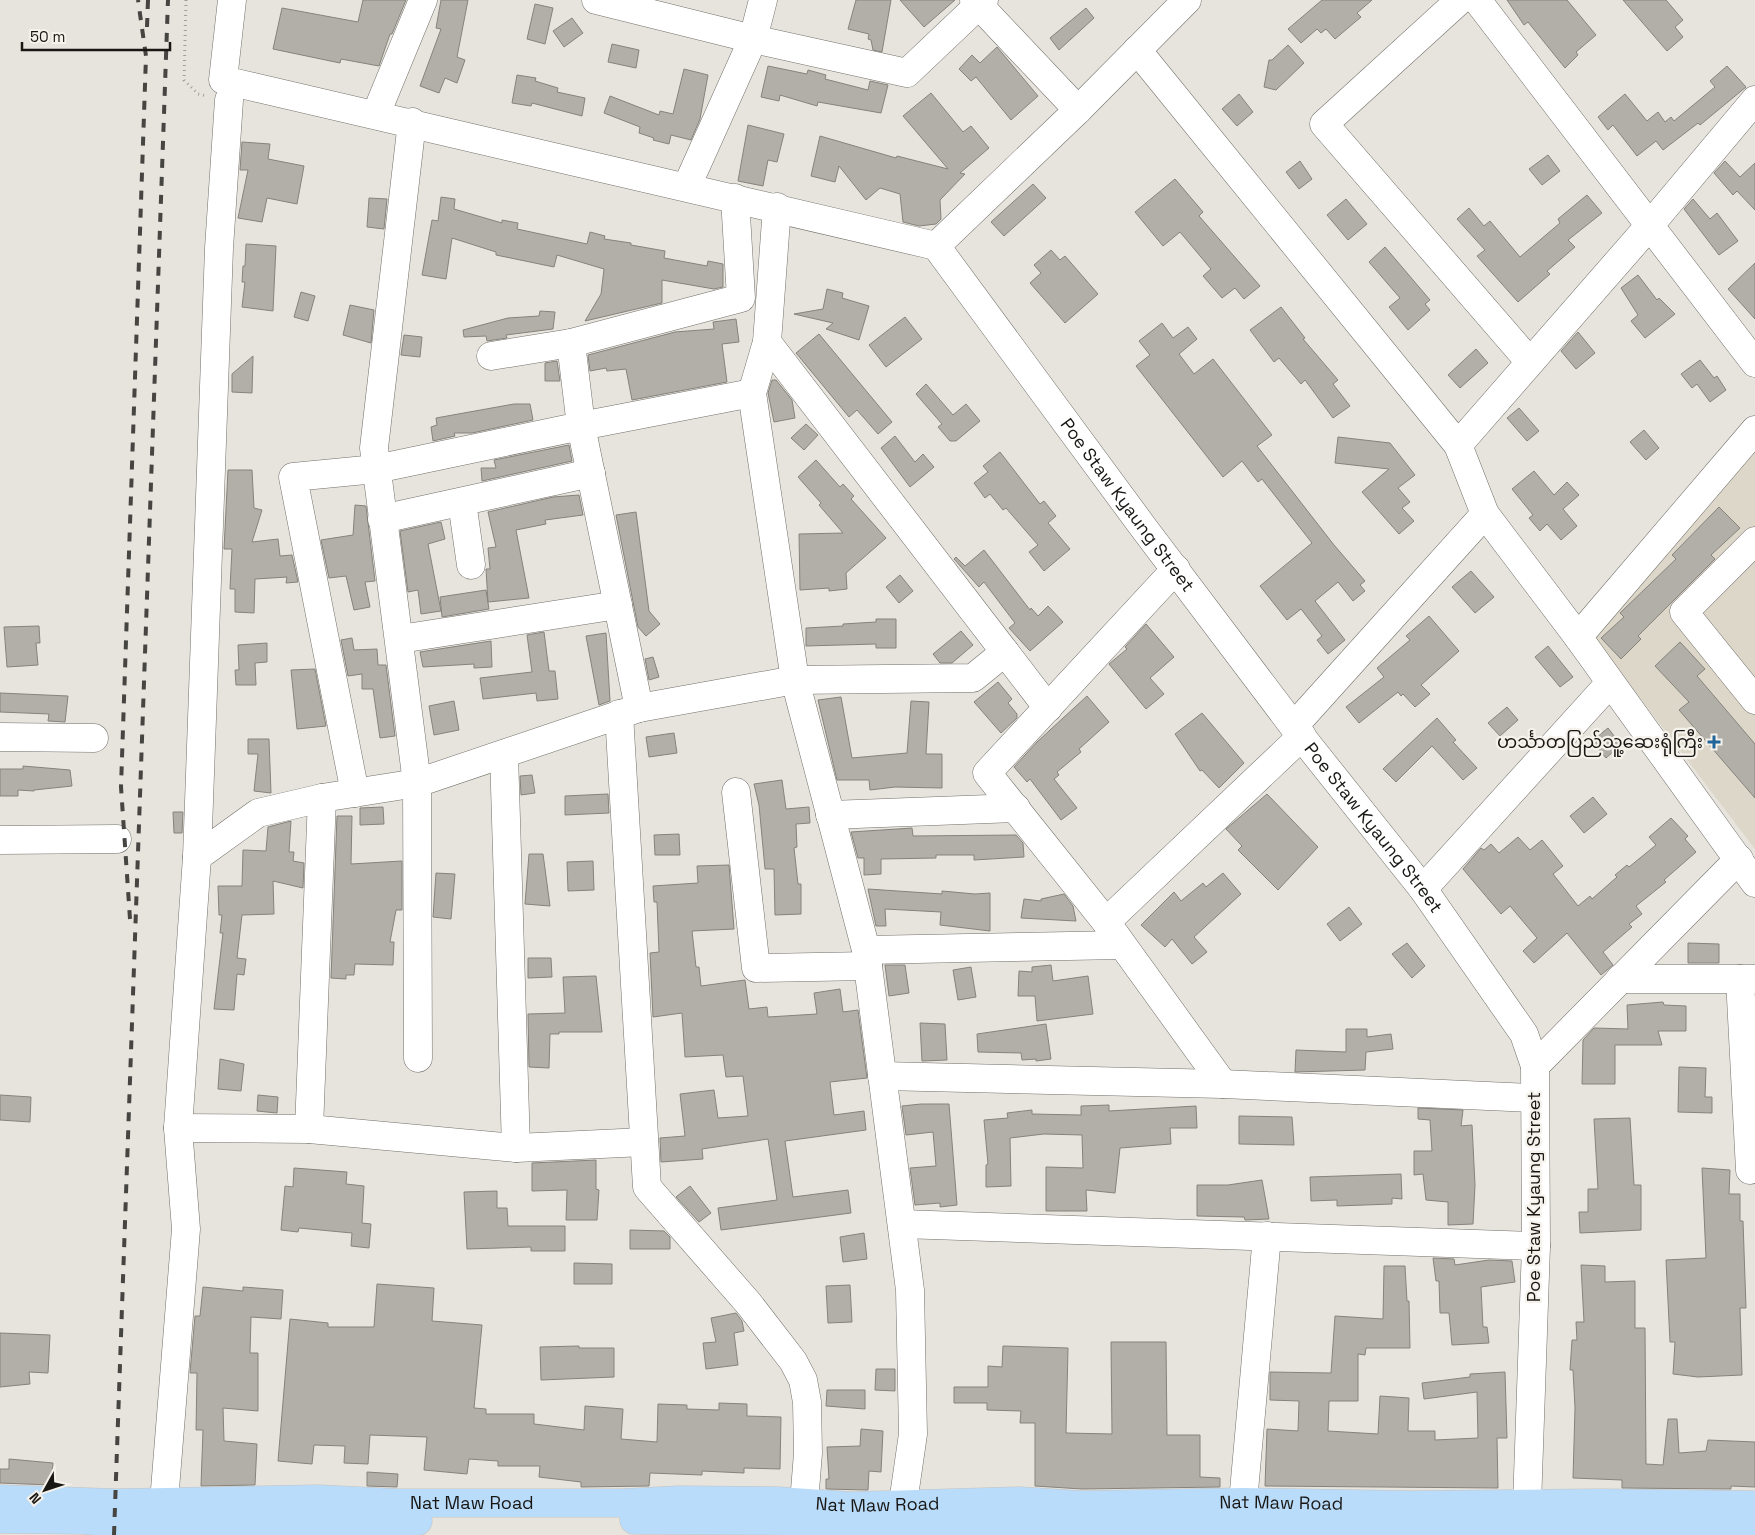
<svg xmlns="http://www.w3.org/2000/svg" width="1755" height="1535" font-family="'Space Grotesk','Noto Sans Myanmar',sans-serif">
	<rect width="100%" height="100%" fill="#e7e4de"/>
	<path fill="#ddd7ca" d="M1755 450V849L1593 636Z"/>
	<path fill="#b2afa9" stroke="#86837d" d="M363 0H406L392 34H390L379 66 341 59 340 63 273 49 282 8 358 22Z
		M441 0H468L457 57 465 60 457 83 445 78 439 93 420 86 441 29 436 28Z
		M856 0H891L882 52 873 50 871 40 868 39 869 34 848 29Z
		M900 0H955L924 27Z
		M1322 0H1372L1357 13 1361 17 1335 39 1326 29 1321 33 1317 29 1301 43 1288 29Z
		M1507 0H1567L1596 35 1576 52 1578 55 1565 68 1528 22 1524 25Z
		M1623 0H1666L1683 20 1675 27 1683 37 1667 51Z
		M535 4 553 8 545 44 527 39Z
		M1086 8 1094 18 1059 50 1050 38Z
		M572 18 583 33 564 47 553 31Z
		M612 44 639 50 636 68 608 62Z
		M1288 45 1304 63 1276 90 1264 87 1269 60H1272Z
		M997 47 1038 96 1011 120 976 77 971 81 959 69 972 55 980 63Z
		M768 66 807 74 808 70 826 75 825 79 868 90 870 81 888 85 881 113 818 102 817 106 780 95 779 101 761 97Z
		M1727 66 1746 87 1700 125 1698 123 1663 150 1656 141 1637 156 1613 125 1608 130 1598 117 1625 94 1647 121 1658 112 1665 122 1671 117 1674 121 1715 87 1710 81Z
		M684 69 708 75 700 119 691 140 671 135 669 144 653 140 654 138 639 133 640 127 604 113 610 96 659 115 660 111 673 114Z
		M517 75 536 78 535 81 558 88 557 92 585 98 582 116 532 103 531 106 512 103Z
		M931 93 963 132 971 126 989 148 960 173 965 174 940 200 941 219 936 224 919 226 903 222 900 194 880 188 866 200 839 166 835 182 811 176 820 136 896 158 897 156 948 169 903 116Z
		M1239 94 1253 112 1237 126 1222 109Z
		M748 125 784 134 777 162 768 160 763 186 738 181Z
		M242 142 270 144 268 159 304 166 297 204 267 198 262 222 238 218 248 170H240Z
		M1548 155 1560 171 1542 185 1529 169Z
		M1300 161 1312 179 1299 189 1286 172Z
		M1725 161 1740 177 1755 163V210L1737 191 1733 195 1714 173Z
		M1175 179 1203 212 1199 216 1260 286 1244 299 1235 288 1222 298 1203 276 1211 269 1180 232 1163 246 1135 212Z
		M1033 184 1046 198 1004 236 991 222Z
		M1587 195 1602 213 1568 240 1575 247 1547 271 1550 274 1518 302 1477 256 1485 250 1457 219 1469 208 1484 226 1490 221 1520 257 1560 223 1558 219Z
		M441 197 455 199 454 209 502 223V220L518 223 517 229 587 244 590 232 605 236 604 239 631 243V245L665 251 664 258 707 266 708 261 723 264V287L714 289 662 280V303L585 321 601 294 604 269 557 255 554 267 496 255V252L452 238 446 279 422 275 432 220 438 221Z
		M369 198 387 199 384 229 367 227Z
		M1346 199 1367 224 1348 240 1327 215Z
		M1693 199 1710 219 1717 213 1738 241 1719 255 1684 209Z
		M246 244 276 246 273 311 242 307 245 282H242L243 266H245Z
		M1385 247 1430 300 1425 304 1430 310 1408 330 1389 307 1400 298 1369 262Z
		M1051 250 1060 260 1065 256 1098 294 1065 323 1030 283 1041 273 1034 265Z
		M1755 263V319L1728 289Z
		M1638 275 1657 300 1659 298 1675 314 1645 338 1631 321 1638 315 1621 288Z
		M827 289 843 293 842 298 869 306 859 340 826 329 833 323 794 314 823 309Z
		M301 292 315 296 308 321 294 317Z
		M350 305 374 310 371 343 343 335Z
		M1281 307 1305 338 1303 339 1338 380 1333 384 1350 406 1333 418 1305 380 1301 384 1279 358 1274 362 1250 330Z
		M540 311 555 312 553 329 506 335 507 338 487 341 486 336 464 337 463 330 508 318 539 316Z
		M905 317 922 339 886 367 869 345Z
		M736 319 739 342 722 344 727 382 632 400 626 369 607 371 606 368 590 371 588 355 675 332 714 329 713 322Z
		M1162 323 1173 338 1188 327 1197 339 1179 354 1194 374 1213 359 1272 435 1257 446 1334 545 1365 581 1360 585 1365 591 1353 601 1338 582 1315 601 1345 640 1328 654 1317 640 1322 636 1301 609 1287 620 1260 586 1312 543 1262 479 1258 482 1242 461 1223 477 1136 366 1150 355 1139 341Z
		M1578 332 1595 353 1576 369 1561 351Z
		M819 334 892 422 878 434 857 410 849 417 796 353Z
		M404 335 422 337 420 357 401 355Z
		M1476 349 1488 363 1460 388 1448 375Z
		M253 356 252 393 232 392V374Z
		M1700 360 1714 378 1717 376 1726 390 1710 402 1697 384 1692 388 1681 374Z
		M557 361 560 381H545V363Z
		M772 380H776L792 400 795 418 774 422 768 393Z
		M926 384 953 415 966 404 980 421 956 441H950L938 427 942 424 916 394Z
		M514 404H530L533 420 472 433H454L455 436 433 441 431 427 437 425 436 418Z
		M1519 408 1539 431 1527 441 1507 418Z
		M806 424 818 435 804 450 791 438Z
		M1644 430 1659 448 1646 460 1630 442Z
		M895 436 915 462 923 454 934 467 910 487 881 448Z
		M1338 437 1390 443 1415 475 1398 488 1410 502 1402 508 1414 521 1399 534 1362 492 1389 469 1335 463Z
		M569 445 572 461 482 481 481 468H496L494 460Z
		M1000 452 1040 504 1044 501 1056 516 1048 523 1070 549 1044 571 1029 552 1038 545 1006 508 1003 510 990 494 985 498 974 483 988 472 983 466Z
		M816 460 840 487 843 484 854 496 851 499 886 538 846 573 847 589 829 591V588L800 590 799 534 843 533 819 505 821 503 798 477Z
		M228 470H252L254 508 262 510 252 542 278 539 280 556 292 555 298 582 286 583 287 577 255 579 254 613 235 612V589H230L232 549H224Z
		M1534 471 1554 495 1567 482 1579 495 1563 509 1577 526 1561 540 1547 524 1540 531 1529 518 1533 515 1512 489Z
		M579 495 583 515 545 520 546 524 516 530 529 598 488 602 486 569H490L488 548 496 547 488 512 553 497Z
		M355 505 366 506 375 581 365 582 370 607 354 610 346 576 329 578 321 540 353 535Z
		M1719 507 1740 528 1711 555 1715 559 1638 636 1641 639 1621 659 1601 638 1624 617 1620 613 1676 559 1672 555Z
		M636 512 649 611 660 624 646 636 638 627 616 515Z
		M441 522 445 539 428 544 441 611 421 614 418 590 408 592 400 531Z
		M984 550 1030 610 1031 608 1038 616 1048 606 1063 622 1030 651 1009 628 1015 623 984 582 979 587 954 559 956 557 965 566Z
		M1471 571 1494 597 1475 613 1452 587Z
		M900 575 913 591 899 603 886 587Z
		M486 590 489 609 442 617 440 597Z
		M1429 616 1459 651 1421 685 1430 694 1415 707 1403 694 1401 696 1398 692 1359 723 1346 707 1384 677 1377 668 1410 640 1406 636Z
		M876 619H896V648H876V644L806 646V628L843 626V624L876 622Z
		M1146 624 1174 657 1150 678 1164 694 1146 709 1109 664 1127 649 1125 647Z
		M39 626 40 643H36L38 665 7 667 4 627Z
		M961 631 973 645 952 663H940L933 654Z
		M544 632 549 671H555L558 699 537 701 536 693 483 699 480 678 532 672 527 635Z
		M606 633 610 701 599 705 586 636Z
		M352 638 354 650 377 649 378 665H386L395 736 380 738 373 689H362V674L348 676 341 640Z
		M491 641 492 667 474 668V664L423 667 420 652Z
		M1680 642 1705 669 1697 676 1755 744V798L1679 710 1689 702 1655 666Z
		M267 643V662L255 663 256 685H236L235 670H239L238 645Z
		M1548 646 1573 677 1560 687 1535 657Z
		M653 657 659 677 649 680 645 659Z
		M315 669 326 726 297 729 291 670Z
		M998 682 1012 699 1008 703 1017 714V718L1001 733 974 702Z
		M0 693 68 696 65 722 48 721 49 714 0 712Z
		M1087 696 1109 722 1079 749 1081 752 1057 772 1059 775 1054 779 1077 808 1061 820 1030 779 1027 782 1014 767 1037 742Z
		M841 697 852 758 907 753 911 701 929 702 926 754H942V788L895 787 870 790 869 780H837L818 700Z
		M454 701 459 730 434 735 429 706Z
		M1507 707 1518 720 1500 736 1488 723Z
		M1202 713 1244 763 1219 788 1202 770 1200 771 1175 734Z
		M1437 718 1456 740 1453 742 1477 768 1463 780 1432 746 1396 782 1383 769Z
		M1608 728 1621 745 1606 758 1592 741Z
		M674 733 677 753 649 757 646 737Z
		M248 739H269L271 793 254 791 258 754H248Z
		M23 766 70 770 72 786 34 790V791L18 790V796H0V769H23Z
		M532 775 535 793 521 795 520 776Z
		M782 780 786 809 809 807 810 823 796 824 797 847 794 848 798 884H801V914L775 915 774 869H765L759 805 754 784Z
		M608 794 609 813 565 815V796Z
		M1267 794 1318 847 1278 890 1238 850 1242 846 1226 829Z
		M1593 797 1607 814 1584 833 1570 816Z
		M383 807 384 824 360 825V808Z
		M173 812H183L182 833H174Z
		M337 816H352L351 864 402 861V910H396L390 942H394L393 965 355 964 354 975H346V979L331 978Z
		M1671 818 1688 836 1685 839 1696 852 1664 880 1666 882 1636 906 1642 914 1629 924 1632 927 1603 952 1613 965 1601 975 1567 933 1534 963 1523 951 1537 938 1510 906 1501 914 1463 869 1481 848 1484 850 1491 844 1499 853 1518 837 1530 850 1542 840 1563 866 1553 874 1578 906 1590 896 1592 899 1617 877 1615 875 1627 865 1629 867 1656 845 1649 837Z
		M291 821 289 852H294L293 861 304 863 303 888 273 881 274 914 242 915 237 958 246 959 244 975 237 974 234 1010 214 1009 223 933H220L222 915H219L218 886H242L243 850 266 851 268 827Z
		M912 828 913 836 1016 835 1023 843 1024 857 974 860V855H936V858L881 859V874L864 875V858H858L851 832Z
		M679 834 680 855H655L654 835Z
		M529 854H543L550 906 525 904Z
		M593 861 594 890 568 891 567 862Z
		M729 865 734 929 692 931 696 967H699L701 986 745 980 749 1009 767 1007 768 1017 817 1014 814 993 840 989 843 1012 858 1010 867 1078 830 1082 834 1115 864 1111 866 1130 785 1141 793 1197 848 1190 851 1213 721 1230 718 1208 777 1200 768 1139 702 1149 703 1159 661 1162 660 1138 685 1136 680 1094 714 1090 718 1118 748 1116 743 1076 726 1077 723 1055 685 1057 682 1013 653 1017 650 953 659 952 657 902H654L653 886 698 883 697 866Z
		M436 873 455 874 451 919 433 917Z
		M1223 873 1241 894 1194 937 1207 952 1192 964 1172 939 1165 947 1141 925 1174 892 1181 901 1203 883 1206 887Z
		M868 889 942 894V891L975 894 990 893V931L940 925 941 912 885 909 886 926H876Z
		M1064 894 1073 906 1076 921 1021 918 1024 899 1041 901V899Z
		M1349 907 1362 924 1340 941 1327 924Z
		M1407 943 1425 966 1412 978 1392 954Z
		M1688 943 1719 944V963H1688Z
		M528 958H551L552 977 528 978Z
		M885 965H905L909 993 889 996Z
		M1051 965 1053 981 1088 976 1093 1014 1037 1021 1035 996H1018L1019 971 1032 972V967Z
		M971 967 976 997 958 1000 953 970Z
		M596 976 602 1032H559V1034H550L549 1068 529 1067 528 1014 565 1013 563 977Z
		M1663 1002 1664 1005 1686 1006V1031H1658L1662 1045H1615V1084H1582L1583 1040 1594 1028 1628 1029 1627 1005Z
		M920 1023 945 1024 947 1060 922 1061Z
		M1046 1024 1051 1059 1036 1061V1059L1022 1060 1021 1053 978 1052 977 1034Z
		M1346 1029H1367V1037L1391 1034 1393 1049 1366 1052 1365 1070 1295 1072 1296 1050 1346 1052Z
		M220 1059 244 1064 241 1091 218 1089Z
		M1679 1067 1706 1068 1705 1097H1712V1113L1678 1112Z
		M0 1095 31 1097 30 1122 0 1120Z
		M258 1095 278 1097 277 1113 257 1111Z
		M921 1104H949L957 1205 940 1207V1203L915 1205 910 1168 936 1166 933 1132 906 1135 902 1106Z
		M1109 1105V1111L1196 1106 1197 1128H1170L1171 1144 1120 1148 1115 1193 1086 1190 1087 1211H1046V1167L1083 1168 1082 1135 1044 1134 1010 1138 1011 1186 986 1187V1165L988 1164 984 1120 1008 1118 1007 1113 1032 1110V1114L1081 1115V1106Z
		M1418 1108 1463 1110 1461 1126 1472 1125 1475 1185 1473 1224 1448 1225V1202L1426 1200 1423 1174 1414 1175V1151H1432L1430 1120 1418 1119Z
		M1239 1116 1292 1117 1294 1145 1239 1144Z
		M1630 1118 1634 1185H1641V1230L1580 1233 1579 1212H1588V1189H1598L1594 1119Z
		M596 1160V1189L599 1190 597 1220H566L567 1190 532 1191V1163Z
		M294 1168 347 1172 346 1184 364 1186 362 1223 371 1224 369 1248 351 1246 352 1233 299 1228 298 1232 281 1230 285 1186 293 1187Z
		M1702 1168 1730 1170 1729 1194H1740V1221H1743L1746 1308H1740L1742 1375 1698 1377 1673 1374 1675 1342H1670L1666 1260 1706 1258Z
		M1401 1174 1402 1199 1392 1198V1204L1337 1206V1200L1311 1201 1310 1177Z
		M1262 1180 1269 1219 1245 1220 1244 1217 1197 1216V1185H1228Z
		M690 1186 711 1213 699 1222 676 1197Z
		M497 1191V1208H507L508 1226H565V1251H531V1247L467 1249 464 1192Z
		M630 1230 664 1231 670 1237V1249H630Z
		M864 1233 867 1259 843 1262 840 1237Z
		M1433 1258 1454 1259 1455 1265 1489 1260 1512 1261 1515 1282 1481 1287 1483 1327H1487L1489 1343 1452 1345 1449 1313H1440L1439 1281H1436Z
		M574 1263 612 1264V1284H574Z
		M1581 1265 1605 1266V1282L1635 1281V1328H1645L1646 1464 1663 1465 1668 1419H1677L1679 1453 1706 1451 1708 1440 1755 1442V1487L1731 1486V1489L1622 1488V1480L1573 1478 1575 1408 1573 1370H1570L1572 1340H1577L1576 1322H1584Z
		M1384 1266H1405L1407 1301H1409L1410 1348H1366L1365 1355 1358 1354V1401H1329L1328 1431 1378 1434 1380 1396 1409 1398 1408 1431H1435V1440L1478 1438 1477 1392 1424 1399 1422 1383 1470 1377V1374L1505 1372 1507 1438H1497L1498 1488 1265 1486 1267 1429 1298 1431 1299 1401 1270 1400V1372L1331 1373 1335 1316 1383 1319Z
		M377 1284 434 1288 432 1321 482 1325 474 1408 486 1409V1414H534V1424L584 1430 585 1406 623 1409 621 1439 657 1442 658 1404 687 1405V1409L719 1410V1403L747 1404V1416L781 1417 780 1469 744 1468V1473L702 1471V1475L650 1473 649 1486 581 1487V1482L539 1477 540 1466H498V1461L469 1459 467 1474 424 1470 427 1437 370 1435 368 1464 344 1463 345 1446 314 1445 312 1464 278 1461 290 1319 328 1323V1327H374Z
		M850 1285 852 1322 828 1323 826 1286Z
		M203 1287 243 1291V1287L283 1290 281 1319 251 1317 250 1353H258V1411L223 1408 224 1441 257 1444 255 1485 201 1486 203 1430H196L197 1373H190L195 1316H200Z
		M736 1313 742 1321 744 1331 734 1333 738 1365 706 1369 703 1343 716 1342 711 1318Z
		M0 1333 50 1335 48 1373 29 1372 30 1384 0 1387Z
		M1111 1342H1166L1167 1435H1200V1477L1220 1478V1487L1082 1489 1035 1486V1423H1020L1021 1411 987 1410V1403H954V1387H988V1366L1002 1367 1003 1346 1068 1348 1066 1433 1112 1434Z
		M579 1346V1348H614V1377L541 1380 540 1347Z
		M876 1369H895V1391L875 1390Z
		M827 1390H865V1409L826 1406Z
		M861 1429 883 1431 881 1472 869 1471 868 1490 826 1489V1479H829L827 1447 860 1446Z
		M9 1459 53 1463 51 1485 0 1483V1469H9Z
		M367 1472 398 1474 397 1487 367 1486Z"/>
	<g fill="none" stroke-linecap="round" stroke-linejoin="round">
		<g stroke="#73706a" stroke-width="29">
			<g id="minor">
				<path d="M232 0 223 80 936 246 1078 110 1187 0"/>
				<path d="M596 0 753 39 907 73 984 0"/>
				<path d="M974 0 1078 110"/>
				<path d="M1460 0 1324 124 1530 362"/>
				<path d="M1477 0 1755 363"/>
				<path d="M1137 50 1458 445 1485 514 1578 637 1755 883"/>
				<path d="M376 114 423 0"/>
				<path d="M412 122 374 448 417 783 418 1058"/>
				<path d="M687 186 753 39 763 0"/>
				<path d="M777 207 767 342 752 393 795 680 866 950 868 966 910 1290 913 1434 903 1503 905 1524"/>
				<path id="s1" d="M936 246 1143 527 1297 731 1423 889 1524 1034 1535 1066 1536 1246 1527 1505 1530 1526"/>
				<path d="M767 342 1048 708"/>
				<path d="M491 356 571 343"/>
				<path d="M1458 445 1650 225 1755 100"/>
				<path d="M462 502 471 565"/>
				<path d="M382 519 591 473"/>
				<path d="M1755 541 1684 612 1755 700"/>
				<path d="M1176 569 987 773 1106 922 1223 1084"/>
				<path d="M1578 637 1755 430"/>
				<path d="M400 639 618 605"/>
				<path d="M639 708 581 426 571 343 741 298 735 198"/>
				<path d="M619 714 647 1187 749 1304 793 1361 803 1380 807 1402 808 1453 804 1503"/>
				<path d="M1294 726 1485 514"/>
				<path d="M0 737 94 738"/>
				<path d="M504 754 516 1148"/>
				<path d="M736 792 756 968 868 966"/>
				<path d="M355 793 293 477 376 469 581 426 752 393"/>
				<path d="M830 815 1016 808"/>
				<path d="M0 840 117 839"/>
				<path d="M197 857 258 813 322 798 417 783 639 708 795 680 973 678 1005 652"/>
				<path d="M1423 889 1610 683"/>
				<path d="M1106 922 1302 736"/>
				<path d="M866 950 1122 945"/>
				<path d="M1620 979H1755"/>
				<path d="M1740 979 1750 1170"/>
				<path d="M1535 1066 1739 859"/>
				<path d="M882 1076 1223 1084 1534 1098"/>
				<path d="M178 1128 309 1129 516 1148 644 1142"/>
				<path d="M309 1129 322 798"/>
				<path d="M902 1224 1536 1246"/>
				<path d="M164 1502 186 1229 178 1128 197 857 219 248 229 100"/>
				<path d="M1243 1502 1267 1236"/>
			</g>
		</g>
		<g stroke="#c3c3c2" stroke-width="29">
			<g id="major">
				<path id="s2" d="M0 1499 116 1503 318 1499 398 1503H623L679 1500 778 1501 851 1506 1019 1501 1082 1505 1243 1502 1412 1505 1600 1503 1755 1505"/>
				<path d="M0 1519 84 1520 115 1523 418 1521"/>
				<path d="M634 1520 790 1521 818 1524 1531 1529 1755 1528"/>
			</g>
		</g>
		<path stroke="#a09e99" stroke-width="3" stroke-dasharray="1 4" stroke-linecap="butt" d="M186 0 184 80 198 94 207 96"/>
		<use href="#minor" stroke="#fff" stroke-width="28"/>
		<use href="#major" stroke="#b9dcfb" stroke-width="28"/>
		<path stroke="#474542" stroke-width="4" stroke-dasharray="9 9" stroke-linecap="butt" d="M147 27 148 0
			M130 919 121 787 146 56 138 0
			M114 1535 168 0"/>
	</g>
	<path fill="#206499" stroke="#f5f2eb" stroke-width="2" d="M1711.5 734.5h5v5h5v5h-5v5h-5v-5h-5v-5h5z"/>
	<g text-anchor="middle" stroke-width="4.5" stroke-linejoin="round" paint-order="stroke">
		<g font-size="18" fill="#181714" stroke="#f5f2eb">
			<text dy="6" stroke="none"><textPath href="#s1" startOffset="322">Poe Staw Kyaung Street</textPath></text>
			<text dy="6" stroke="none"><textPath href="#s1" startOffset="728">Poe Staw Kyaung Street</textPath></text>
			<text transform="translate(1534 1197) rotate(-90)" y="6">Poe Staw Kyaung Street</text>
			<text dy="6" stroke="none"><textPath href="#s2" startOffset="472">Nat Maw Road</textPath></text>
			<text dy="6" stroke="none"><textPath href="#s2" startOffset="878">Nat Maw Road</textPath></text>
			<text dy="6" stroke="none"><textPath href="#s2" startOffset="1282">Nat Maw Road</textPath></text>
		</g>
		<g font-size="18" fill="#181714" stroke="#f5f2eb" text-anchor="end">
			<text x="1703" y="748">ဟင်္သာတပြည်သူ့ဆေးရုံကြီး</text>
		</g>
	</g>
	<g transform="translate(45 1490) rotate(230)" stroke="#f5f2eb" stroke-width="4" paint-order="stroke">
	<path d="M0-4L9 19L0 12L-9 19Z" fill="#181714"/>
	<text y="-8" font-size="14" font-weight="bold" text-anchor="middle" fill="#181714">N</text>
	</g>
	<path d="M22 42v8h148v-8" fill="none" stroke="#181714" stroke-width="2.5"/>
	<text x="30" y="42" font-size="15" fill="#181714" stroke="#f5f2eb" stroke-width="4" paint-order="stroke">50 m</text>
</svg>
